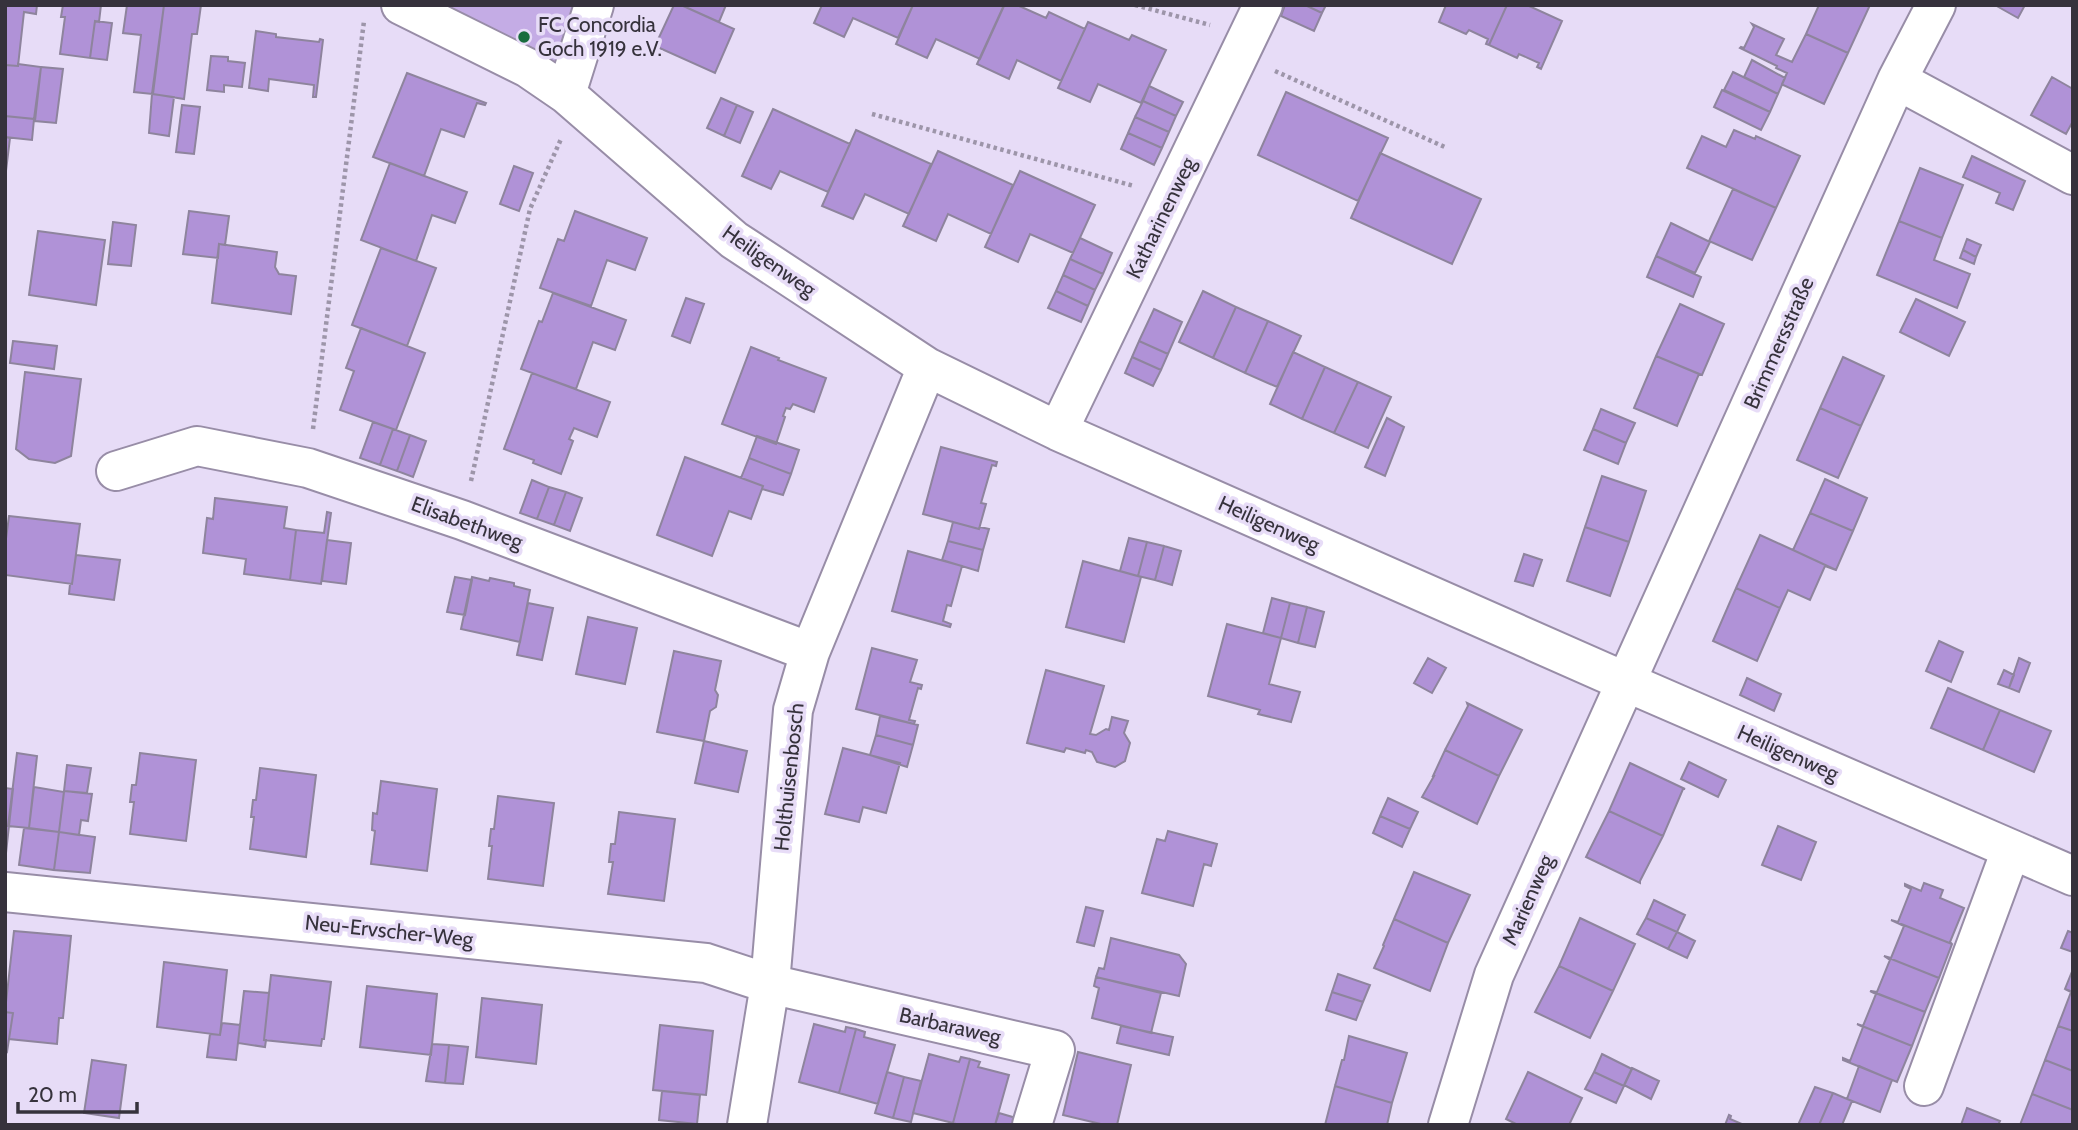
<svg xmlns="http://www.w3.org/2000/svg" width="2078" height="1130" font-family="Cabin,sans-serif">
	<rect width="100%" height="100%" fill="#e7dcf7"/>
	<path fill="#c4ace5" d="M401 5H594L566 94Z"/>
	<path fill="#b092d7" stroke="#8e849d" stroke-width="2" d="M5 5H37L36 14 24 12 18 66 5 65Z
		M63 5H101L99 22 95 21 90 58 60 54 65 17H61Z
		M127 5H164L152 94 134 92 141 35 123 33Z
		M164 5H201L197 34H192L184 99 153 94Z
		M674 5H681L734 29 715 73 655 46Z
		M681 5H726L719 22Z
		M822 5H913L898 38 853 18 844 37 814 23Z
		M913 5H1003L1004 6 980 59 936 39 927 58 896 44Z
		M1017 5 1046 18 1049 12 1085 29 1061 81 1017 60 1009 79 977 64 1004 5Z
		M1285 5H1305L1322 13 1314 31 1281 16Z
		M1305 5H1326L1322 13Z
		M1507 5 1489 45 1486 44 1488 39 1469 30 1466 34 1439 22 1446 5Z
		M1507 5H1527L1562 21 1541 69 1537 67 1539 63 1519 54 1517 58 1489 45Z
		M1819 5H1870L1848 53 1806 34Z
		M1995 5H2025L2018 18Z
		M95 21 112 23 107 60 90 58Z
		M1088 22 1129 40 1132 35 1166 50 1141 103 1098 84 1090 102 1058 88Z
		M1752 24 1784 39 1776 55 1792 62 1806 34 1848 53 1824 104 1783 85 1782 84 1787 73 1776 68 1777 66 1740 48 1741 47 1744 48 1754 27Z
		M256 31 276 34V37L319 42 320 39 323 40 316 97H313L314 85 269 79 268 91 249 88Z
		M211 56 228 57V61L245 63 242 87 224 85V92L207 90Z
		M1752 60 1785 78 1778 94 1744 77Z
		M18 64 41 67 34 119 5 116V65L18 66Z
		M41 67 63 69 56 123 35 121Z
		M1733 72 1778 94 1770 112 1724 90Z
		M407 73 486 103 485 105 477 103 464 137 441 129 424 176 373 157Z
		M2052 77 2073 89V121L2066 134 2031 115Z
		M1149 86 1183 102 1176 116 1143 101Z
		M1722 90 1770 112 1761 130 1714 107Z
		M1286 92 1388 138 1358 201 1258 155Z
		M152 94 174 97 169 136 149 133Z
		M721 98 737 105 724 136 707 128Z
		M1143 101 1176 116 1169 132 1135 117Z
		M182 105 200 107 194 154 176 152Z
		M737 105 753 112 740 143 724 136Z
		M773 109 850 144 828 192 780 171 771 189 742 176Z
		M5 116 34 119 32 140 5 137Z
		M1135 117 1169 132 1162 148 1128 133Z
		M856 130 931 164 909 214 865 194 853 219 822 206Z
		M1734 130 1755 139 1756 136 1800 156 1776 208 1687 168 1702 136 1726 147Z
		M1128 133 1162 148 1154 165 1121 149Z
		M5 137 10 138 5 179Z
		M938 151 1013 185 991 234 948 214 936 241 903 226Z
		M1380 153 1481 199 1452 264 1351 218Z
		M1972 156 2025 181 2013 210 1996 203 2000 193 1963 177Z
		M390 163 467 192 455 223 432 215 416 261 361 240Z
		M514 166 533 173 519 211 500 204Z
		M1920 168 1963 185 1942 238 1899 221Z
		M1020 171 1095 205 1073 253 1030 234 1018 262 985 247Z
		M1733 189 1776 208 1752 260 1709 241Z
		M189 211 229 216 225 245 219 244 218 258 183 254Z
		M575 211 647 238 635 270 607 260 591 306 540 288 558 239 564 241Z
		M1899 221 1942 238 1934 260 1970 274 1957 308 1877 275Z
		M113 222 136 225 131 266 108 264Z
		M1671 223 1710 242 1695 273 1656 256Z
		M38 231 105 240 96 305 29 295Z
		M1080 238 1112 253 1103 274 1070 259Z
		M1967 239 1981 245 1976 257 1963 250Z
		M219 244 277 252 275 267 279 274 296 276 291 314 212 303Z
		M381 248 436 268 407 346 352 325Z
		M1963 250 1976 257 1974 264 1960 258Z
		M1656 256 1701 277 1693 297 1647 277Z
		M1070 259 1103 274 1095 290 1063 275Z
		M1063 275 1095 290 1088 306 1056 291Z
		M1056 291 1088 306 1081 322 1048 308Z
		M1203 291 1236 307 1213 358 1179 342Z
		M553 293 626 320 615 350 593 342 576 389 521 369 539 321 542 322Z
		M686 298 704 304 690 343 672 336Z
		M1916 299 1965 322 1949 356 1900 332Z
		M1680 304 1724 324 1702 375 1656 356Z
		M1236 307 1268 321 1245 373 1213 358Z
		M1154 309 1182 322 1168 354 1139 341Z
		M1268 321 1301 336 1277 387 1245 373Z
		M361 328 425 353 396 430 340 410 354 371 346 368Z
		M13 341 57 346 54 369 10 363Z
		M1139 341 1168 354 1161 370 1132 357Z
		M751 347 779 358 778 360 826 378 814 412 793 404 790 409 786 408 783 416 785 417 776 444 722 424Z
		M1293 352 1325 367 1302 419 1270 404Z
		M1656 356 1699 374 1677 426 1634 408Z
		M1132 357 1161 370 1153 386 1125 373Z
		M1843 357 1884 376 1861 426 1820 408Z
		M1325 367 1358 382 1334 433 1302 419Z
		M25 372 81 379 71 456 55 463 29 459 16 449Z
		M532 373 610 402 597 437 574 428 569 439 573 441 561 474 533 463 534 460 504 449Z
		M1358 382 1391 397 1368 448 1334 433Z
		M1820 408 1861 426 1838 478 1797 460Z
		M1601 409 1635 423 1626 443 1593 429Z
		M1387 418 1404 427 1385 476 1365 467Z
		M373 422 393 429 380 465 360 458Z
		M393 429 410 435 397 471 380 465Z
		M1593 429 1626 443 1618 464 1584 450Z
		M410 435 426 441 413 477 397 471Z
		M757 436 799 450 791 474 749 458Z
		M941 447 997 462 996 466 992 465 981 503 986 504 979 529 923 514Z
		M685 457 763 486 751 519 729 511 712 556 657 535Z
		M749 458 791 474 783 495 762 489 763 486 741 478Z
		M1602 476 1646 491 1629 542 1585 527Z
		M1825 479 1867 498 1853 531 1810 513Z
		M532 480 549 487 537 519 520 513Z
		M549 487 566 492 554 525 537 519Z
		M566 492 582 498 570 531 554 525Z
		M215 498 287 507 284 528 296 530 290 580 244 574 246 559 203 553 207 518 213 519Z
		M327 512 331 513 321 584 290 580 296 530 324 533Z
		M1810 513 1853 531 1836 570 1793 550Z
		M9 516 80 524 72 584 5 575V546Z
		M953 522 979 529 980 527 989 529 983 550 948 541Z
		M1585 527 1629 542 1610 596 1567 581Z
		M1760 535 1793 550 1836 570 1825 566 1810 600 1788 590 1780 608 1736 588Z
		M1129 538 1147 542 1138 576 1120 571Z
		M327 540 351 543 346 584 322 581Z
		M948 541 983 550 978 571 942 560Z
		M1147 542 1164 546 1155 580 1138 576Z
		M1164 546 1181 551 1172 585 1155 580Z
		M908 551 962 566 951 606 947 605 943 621 951 624 950 627 892 611Z
		M1524 554 1542 560 1533 586 1515 581Z
		M76 555 120 560 114 600 69 594 70 584H72Z
		M1083 561 1141 577 1124 642 1066 627Z
		M455 577 472 580 465 615 447 612Z
		M472 577 489 581 490 578 514 583V586L530 590 520 642 461 629Z
		M1736 588 1780 608 1757 661 1713 641Z
		M1272 598 1290 603 1281 638 1263 633Z
		M528 603 553 608 542 660 517 655Z
		M1290 603 1307 607 1298 643 1281 638Z
		M1307 607 1324 612 1315 647 1298 643Z
		M588 617 637 628 625 684 576 674Z
		M1227 624 1281 638 1269 684 1300 692 1291 722 1258 714 1260 710 1208 696Z
		M1939 641 1963 652 1951 682 1926 671Z
		M872 648 917 660 910 682 922 685 921 689 918 688 909 720 915 721 914 724 856 709Z
		M674 651 721 661 715 690 718 695 716 707 710 711 704 741 657 732Z
		M1428 658 1446 668 1432 693 1414 683Z
		M2019 658 2030 663 2019 692 2009 688Z
		M1046 670 1104 686 1090 734 1096 735 1106 729 1109 730 1112 717 1128 721 1124 733 1130 743 1125 761 1115 767 1097 762 1092 752 1086 750 1085 753 1066 748 1064 752 1027 743Z
		M2004 670 2014 675 2009 688 1998 684Z
		M1747 678 1781 694 1774 711 1740 695Z
		M1948 688 2000 710 1983 750 1931 728Z
		M1467 703 1522 730 1499 776 1445 750 1468 706Z
		M2000 710 2051 731 2034 772 1983 750Z
		M880 716 918 725 913 745 876 735Z
		M876 735 913 745 907 767 870 755Z
		M704 741 747 751 738 792 695 783Z
		M843 748 900 763 886 813 863 807 859 822 825 814Z
		M1445 750 1499 776 1477 824 1422 797 1434 776H1433Z
		M17 753 37 756 29 828 8 826Z
		M140 753 196 760 186 841 130 834 134 802H130L132 785H136Z
		M1689 762 1726 780 1718 797 1681 779Z
		M1630 763 1685 789H1683L1663 836 1609 811Z
		M67 765 91 768 87 793 64 791Z
		M260 768 316 775 306 857 250 849 254 817H251L253 800H256Z
		M381 781 437 789 427 871 371 864 375 831 372 830 373 813 377 814Z
		M34 787 64 792 59 832 29 828Z
		M5 788 13 789 6 853H5Z
		M64 791 92 794 88 821 81 820 79 835 59 832Z
		M498 796 554 803 543 886 488 879 492 846H489L491 829H494Z
		M1388 798 1418 812 1410 829 1380 816Z
		M1609 811 1663 836 1640 881V883L1586 857Z
		M619 812 675 819 664 901 608 894 613 862H609L611 844H615Z
		M1380 816 1410 829 1402 847 1373 833Z
		M1778 826 1816 842 1801 880 1762 865Z
		M24 828 59 832 54 870 19 865Z
		M1168 831 1217 844 1211 866 1204 864 1193 906 1142 893 1157 839 1165 841Z
		M59 832 95 837 90 873 54 870Z
		M1414 872 1470 895 1448 943 1394 919Z
		M1924 883 1943 890 1940 898 1964 908 1950 942 1952 944 1891 920 1898 922 1911 889 1905 886V884L1921 891Z
		M1654 900 1685 915 1677 932 1646 918Z
		M1086 907 1103 911 1094 946 1077 942Z
		M1580 918 1635 944 1613 991 1559 966Z
		M1646 918 1677 932 1668 949 1637 934Z
		M1394 919 1448 943 1430 991 1374 968 1384 946 1383 945Z
		M1891 920 1952 944 1939 978 1884 956 1891 958 1904 926Z
		M14 931 71 936 63 1018H59L57 1044 9 1039 13 1013 5 1012V1011Z
		M2068 931 2073 933V952L2061 948Z
		M1677 932 1695 941 1687 958 1668 949Z
		M1111 938 1179 955 1186 964 1179 996 1096 977 1099 968 1104 969Z
		M1884 956 1939 978 1925 1012 1871 991 1877 992 1890 960Z
		M164 962 227 970 220 1035 157 1027Z
		M1559 966 1613 991 1590 1038 1535 1012Z
		M2073 969V992L2065 989Z
		M1338 974 1370 985 1363 1002 1332 992Z
		M271 975 331 982 324 1039H322L321 1046 264 1040Z
		M1096 977 1161 993 1151 1033 1092 1018 1099 988 1094 986Z
		M367 986 437 994 431 1055 360 1047Z
		M2065 989 2073 992V1031L2058 1026 2071 992Z
		M244 991 269 993 264 1040H266L265 1047 238 1043Z
		M1870 991 1925 1012 1912 1046 1857 1024 1863 1026 1876 994Z
		M1332 992 1363 1002 1356 1020 1326 1010Z
		M482 998 542 1005 536 1064 476 1057Z
		M5 1012 13 1013 7 1052 5 1051Z
		M222 1023 240 1025 236 1060 207 1057 210 1034 220 1035Z
		M814 1024 845 1032 846 1027 856 1029 839 1093 799 1082Z
		M1857 1024 1912 1046 1897 1082 1843 1060V1058L1850 1061 1863 1027Z
		M660 1025 713 1031 706 1095 653 1090Z
		M1121 1026 1173 1037 1169 1055 1117 1043Z
		M2058 1026 2073 1031V1071L2045 1060Z
		M856 1029 865 1032 864 1037 895 1045 878 1104 839 1093Z
		M1349 1036 1407 1053 1392 1103 1335 1086 1342 1060H1344Z
		M432 1044 449 1045 445 1083 426 1081Z
		M449 1045 468 1047 463 1084 445 1083Z
		M1078 1052 1131 1065 1117 1125H1105L1063 1115Z
		M929 1054 959 1062 961 1057 970 1059 953 1123 913 1113Z
		M1602 1054 1632 1069 1624 1086 1594 1072Z
		M970 1059 980 1062 978 1067 1009 1075 995 1125H959L953 1123Z
		M92 1060 126 1065 119 1118 84 1113Z
		M2045 1060 2073 1071V1110L2032 1094Z
		M1859 1066 1892 1080 1880 1112 1847 1099Z
		M1632 1068 1659 1081 1651 1099 1624 1085Z
		M887 1072 904 1077 893 1118 875 1113Z
		M1528 1072 1582 1098 1569 1125H1518L1506 1119Z
		M1594 1072 1624 1086 1616 1103 1585 1089Z
		M904 1077 921 1081 911 1122 893 1118Z
		M1335 1086 1392 1103 1387 1125H1325Z
		M1815 1087 1833 1093 1819 1125H1798Z
		M662 1091 700 1095 697 1124 659 1120Z
		M1833 1093 1852 1101 1842 1125H1819Z
		M2032 1094 2073 1110V1125H2020Z
		M1967 1108 2000 1121 1998 1125H1961Z
		M999 1113 1016 1118 1014 1125H995Z
		M1729 1115 1731 1116 1730 1119 1744 1125H1725Z"/>
	<g fill="none" stroke-linecap="round" stroke-linejoin="round">
		<g stroke="#988da7" stroke-width="42">
			<path id="minor" d="M401 5 528 68 566 94 734 240 927 367 1058 431 1626 682 2073 876
				M1897 80 2073 175
				M566 94 594 5
				M1058 431 1263 5
				M116 471 197 446 308 468 462 520 810 652
				M5 892 706 963 770 984 1055 1050 1032 1125
				M1924 1086 2011 850
				M747 1125 770 984 793 710 810 652 927 367
				M1448 1125 1494 975 1897 80 1936 5"/>
		</g>
		<path stroke="#9d95a9" stroke-width="4.5" stroke-dasharray="3.5 3.5" stroke-linecap="butt" d="M1135 5 1210 25
			M1275 71 1447 148
			M872 114 1134 186
			M313 429 364 21
			M471 481 530 209 561 139"/>
		<use href="#minor" stroke="#fff" stroke-width="38"/>
	</g>
	<circle fill="#186c3d" stroke="#e7dcf7" stroke-width="2.5" cx="524" cy="37" r="7"/>
	<g text-anchor="middle" stroke-width="7" stroke-linejoin="round" paint-order="stroke">
		<g font-size="21" fill="#36323c" stroke="#e7dcf7" text-anchor="start">
			<text x="538" y="32">FC Concordia<tspan x="538" dy="24">Goch 1919 e.V.</tspan></text>
		</g>
		<g font-size="21" fill="#36323c" stroke="#e7dcf7">
			<text transform="translate(1161 218) rotate(-64)" y="7">Katharinenweg</text>
			<text transform="translate(769 261) rotate(35)" y="7">Heiligenweg</text>
			<text transform="translate(1779 343) rotate(-66)" y="7">Brimmersstraße</text>
			<text transform="translate(467 523) rotate(20)" y="7">Elisabethweg</text>
			<text transform="translate(1269 524) rotate(24)" y="7">Heiligenweg</text>
			<text transform="translate(1788 753) rotate(24)" y="7">Heiligenweg</text>
			<text transform="translate(789 777) rotate(-84)" y="7">Holthuisenbosch</text>
			<text transform="translate(1528 900) rotate(-66)" y="7">Marienweg</text>
			<text transform="translate(389 931) rotate(6)" y="7">Neu-Ervscher-Weg</text>
			<text transform="translate(950 1026) rotate(13)" y="7">Barbaraweg</text>
		</g>
	</g>
	<rect width="2078" height="1130" fill="none" stroke="#36323c" stroke-width="14"/>
	<path d="M18 1102v10h119v-10" fill="none" stroke="#36323c" stroke-width="3.5"/>
	<text x="28" y="1102" font-size="21" fill="#36323c" stroke="#e7dcf7" stroke-width="5" paint-order="stroke">20 m</text>
</svg>
